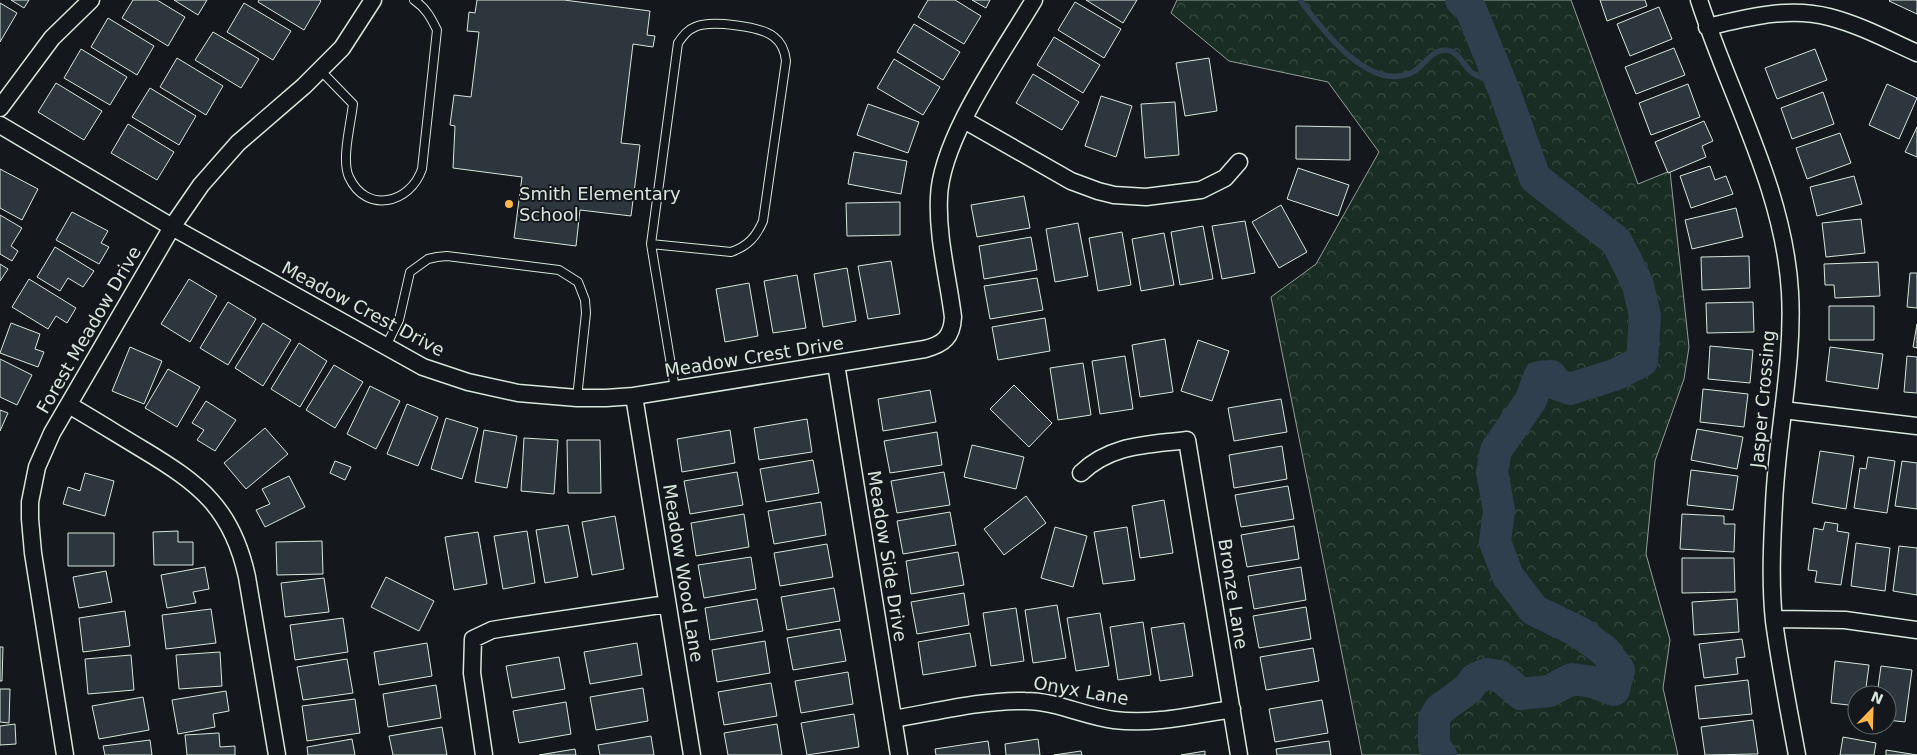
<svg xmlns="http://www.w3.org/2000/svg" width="1917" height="755" font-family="'DejaVu Sans',sans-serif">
	<defs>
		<pattern id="forest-crowns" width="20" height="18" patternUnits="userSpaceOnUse" patternTransform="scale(1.25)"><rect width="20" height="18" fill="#1a2d24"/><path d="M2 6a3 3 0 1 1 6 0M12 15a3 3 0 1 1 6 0" fill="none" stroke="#3b4b43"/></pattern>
	</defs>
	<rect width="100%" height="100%" fill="#14181c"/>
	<path fill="url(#forest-crowns)" stroke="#939e99" d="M1177 0H1571L1638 184 1670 171 1689 347 1684 379 1655 461 1646 554 1670 640 1663 688 1678 755H1362L1271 297 1316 264 1379 152 1328 82 1229 61 1171 13Z"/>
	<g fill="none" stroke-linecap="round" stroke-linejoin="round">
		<path stroke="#2f3f4d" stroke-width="5.5" d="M1300 0C1322 29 1368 92 1411 73 1423 68 1431 50 1445 50 1459 50 1463 67 1474 74 1482 79 1493 82 1502 85"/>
		<path stroke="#2f3f4d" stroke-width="32" d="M1441 755 1434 746V719L1440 709 1468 689 1475 679 1487 674 1500 676 1521 694 1549 691 1572 679 1593 682 1614 690 1619 670 1605 651 1579 632 1534 610 1508 576 1495 542 1499 510 1492 472 1496 450 1531 400 1539 377 1551 376 1556 384 1570 389 1617 374 1642 361 1645 316 1638 285 1626 260 1616 241 1535 178 1505 93 1471 10 1461 0"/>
	</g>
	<path fill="#2c363c" stroke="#d8e6dc" d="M11 0H29L24 8Z
		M133 0H157L185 17 168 46 122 18Z
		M174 0H207L198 15Z
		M259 0H320L321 1 304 30 258 2Z
		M477 0H564L650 11 647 35 655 36 653 47 633 44 621 143 640 145 631 216 580 210 576 246 514 238 522 177 453 168 455 126 450 125 454 95 471 97 479 32 467 31 469 12 475 13Z
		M928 0H955L981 16 964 44 918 17Z
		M972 0H990L986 8Z
		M1086 0H1137L1123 23Z
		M1600 0H1645L1647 6 1607 21Z
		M1890 0H1917V14L1889 1Z
		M1075 2 1121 29 1104 58 1058 30Z
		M0 3 17 13 0 42Z
		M244 3 291 31 273 60 227 32Z
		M1659 7 1672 39 1630 56 1617 24Z
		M108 18 154 46 137 75 91 47Z
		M914 24 960 52 943 80 897 52Z
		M213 32 259 59 241 88 195 60Z
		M1054 37 1100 65 1083 93 1037 65Z
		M1674 48 1685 75 1636 94 1625 67Z
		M81 49 127 77 110 105 64 78Z
		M1815 49 1827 80 1777 99 1765 68Z
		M177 58 223 86 206 115 160 87Z
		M1209 58 1217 111 1185 116 1176 63Z
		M894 59 940 87 923 115 877 88Z
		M1033 74 1079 102 1062 130 1016 103Z
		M56 83 102 111 84 140 38 112Z
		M1688 84 1700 117 1651 135 1639 103Z
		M1887 84 1917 98 1899 139 1869 125Z
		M150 88 196 116 179 145 132 117Z
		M1823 92 1834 124 1792 139 1781 108Z
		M1101 96 1132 106 1116 157 1085 146Z
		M1175 102 1179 155 1145 158 1141 104Z
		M868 104 919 122 908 153 857 135Z
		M1704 121 1713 141 1702 146 1706 157 1668 173 1655 142Z
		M128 124 174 152 157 180 111 153Z
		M1296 126 1350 127V160L1296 159Z
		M1917 127V157L1905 152Z
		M1840 133 1851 163 1807 179 1796 148Z
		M854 152 907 161 901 194 848 184Z
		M1710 166 1715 180 1726 176 1733 194 1691 208 1680 176Z
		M1298 168 1349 185 1338 216 1287 199Z
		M0 169 38 189 22 220 0 208Z
		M1854 176 1862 204 1817 216 1810 187Z
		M1024 196 1030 228 977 237 971 205Z
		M900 202V235L847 236 846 203Z
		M1281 205 1307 252 1279 268 1252 222Z
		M1736 208 1743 237 1692 249 1685 220Z
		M72 212 108 231 101 243 109 247 99 264 56 240Z
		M0 215 22 228 11 246 18 251 12 261 0 254Z
		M1861 219 1865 253 1826 257 1822 223Z
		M1245 221 1255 273 1222 279 1212 226Z
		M1078 223 1088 276 1055 282 1046 229Z
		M1203 226 1213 279 1180 285 1171 232Z
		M1122 232 1131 285 1098 291 1089 238Z
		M1164 233 1174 285 1141 291 1132 239Z
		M1031 237 1037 270 984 279 979 246Z
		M55 247 94 271 83 287 68 278 60 291 37 277Z
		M1749 256 1750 288 1702 290 1701 257Z
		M891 261 900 314 868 319 858 266Z
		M1878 262 1880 296 1835 298 1834 285H1825L1824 264Z
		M0 264 8 269 0 281Z
		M847 268 856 321 823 327 814 274Z
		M1910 273H1917V308L1907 307Z
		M797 275 806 328 773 333 764 281Z
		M1037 278 1043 310 990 319 984 286Z
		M29 279 76 308 67 323 56 316 48 329 12 307Z
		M189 279 217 296 190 342 161 324Z
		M749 283 758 336 725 342 716 289Z
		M228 302 256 319 228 365 200 348Z
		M1753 302 1754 332 1707 333 1706 303Z
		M1829 306H1874V340H1829Z
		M1045 318 1050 351 998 360 992 327Z
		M11 323 40 334 35 349 44 352 38 367 0 353Z
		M263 323 291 340 263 386 235 368Z
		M1917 324V348L1913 347Z
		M1165 339 1173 392 1140 397 1132 345Z
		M1198 340 1229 351 1212 401 1181 391Z
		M299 343 327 361 300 407 271 389Z
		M1710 346 1753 350 1750 383 1708 379Z
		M130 347 162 361 144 404 112 391Z
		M1830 347 1883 354 1878 389 1826 381Z
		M1125 356 1133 409 1100 414 1092 361Z
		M1907 356 1917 357V393L1904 392Z
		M0 359 32 375 17 405 0 397Z
		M1083 363 1091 415 1058 420 1050 368Z
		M334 365 363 382 335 428 306 410Z
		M168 369 200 387 177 427 145 408Z
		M1014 385 1052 423 1029 447 990 409Z
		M370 386 400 401 376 449 347 434Z
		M1703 389 1748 394 1744 427 1700 422Z
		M930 390 936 422 883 431 878 399Z
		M1281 399 1287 432 1234 441 1228 408Z
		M206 401 236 420 215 451 197 440 204 430 192 423Z
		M407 404 438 417 418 466 387 454Z
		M0 410 8 413 0 431Z
		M446 418 478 428 462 479 431 469Z
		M807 419 812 452 759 460 754 428Z
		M265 428 288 454 246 489 224 463Z
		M1697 429 1743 437 1737 469 1691 460Z
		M484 430 517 436 507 488 475 482Z
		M730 430 735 463 682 472 677 439Z
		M937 432 942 465 890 473 884 441Z
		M524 438 558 440 554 494 521 491Z
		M567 440H600L601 493H568Z
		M972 445 1024 457 1016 489 964 477Z
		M1282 446 1287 479 1234 488 1229 455Z
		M1820 451 1854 456 1846 509 1812 503Z
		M1868 457 1895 461 1887 513 1854 508 1860 468 1866 469Z
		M813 460 819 493 766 502 760 469Z
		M335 461 351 467 345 480 330 473Z
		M1902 461 1917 463V509L1895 506Z
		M1691 470 1738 476 1733 510 1687 505Z
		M737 472 743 505 690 514 684 481Z
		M944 472 950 505 897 513 891 481Z
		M85 473 114 481 105 516 63 504 68 487 80 491Z
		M289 476 305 507 265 527 256 510 270 504 262 489Z
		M1288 486 1294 519 1241 527 1235 495Z
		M1026 496 1046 523 1004 555 984 529Z
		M1164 500 1173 553 1140 558 1132 506Z
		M821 502 826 535 774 544 768 511Z
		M950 512 956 545 903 554 897 521Z
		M744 514 749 547 696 556 691 523Z
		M1682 514 1724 516V524H1735L1734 552 1680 549Z
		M615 516 624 569 592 575 582 522Z
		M1825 522 1838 524 1837 531 1849 533 1841 585 1815 582 1817 571 1808 570 1814 528 1823 530Z
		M568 525 578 577 545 583 536 530Z
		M1294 526 1299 559 1247 567 1241 535Z
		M1055 527 1087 536 1073 587 1041 578Z
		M1127 527 1135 580 1103 584 1094 532Z
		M178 531V542H193V565H154L153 532Z
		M527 531 535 583 503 589 494 536Z
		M478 532 487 584 454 590 445 537Z
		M68 533H114V566H68Z
		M322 541 323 574 277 575 276 542Z
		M1856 543 1890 548 1885 591 1851 586Z
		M827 544 833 577 780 586 774 553Z
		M1899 546 1917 548V595L1893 591Z
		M958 552 964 585 911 594 906 561Z
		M751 557 756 589 704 598 698 565Z
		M1682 558H1734L1735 592 1682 593Z
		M205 567 209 589 193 592 196 603 167 608 161 575Z
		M1301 567 1306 600 1254 609 1248 576Z
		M106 571 112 602 79 608 73 577Z
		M386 577 434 601 419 631 371 607Z
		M324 578 329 612 285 617 281 583Z
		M834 588 840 621 787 630 781 597Z
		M964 593 969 625 917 634 911 602Z
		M757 599 763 631 710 640 705 608Z
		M1737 599 1739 632 1694 635 1692 602Z
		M1057 605 1066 658 1033 663 1025 610Z
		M1306 607 1311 639 1259 648 1253 616Z
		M1016 608 1024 661 991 666 983 613Z
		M211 609 216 643 166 649 162 615Z
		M125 611 130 646 83 652 79 618Z
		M1100 613 1109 666 1076 671 1067 618Z
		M343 618 348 652 295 660 290 625Z
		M1143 622 1151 675 1118 680 1110 627Z
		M1184 623 1193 676 1160 681 1151 628Z
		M840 629 846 661 793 670 787 638Z
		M970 633 976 666 923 675 918 642Z
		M1742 639 1745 657 1736 658 1738 674 1704 678 1699 644Z
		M765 641 770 673 717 682 712 650Z
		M427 643 432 676 379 685 374 652Z
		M637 643 642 675 590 684 584 652Z
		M0 647H3L2 681H0Z
		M1313 648 1319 681 1266 690 1260 657Z
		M220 652 222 686 179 689 176 655Z
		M131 655 134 690 88 694 85 659Z
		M559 657 565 689 512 698 506 666Z
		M347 659 353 693 303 700 297 667Z
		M1835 661 1869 665 1865 695H1857V706L1831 703Z
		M1881 666 1912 670 1905 722 1887 720V695H1877Z
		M848 672 853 704 801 713 795 681Z
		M1748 680 1752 714 1699 719 1695 686Z
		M771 683 777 716 724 725 718 692Z
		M436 685 441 718 388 727 383 694Z
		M643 688 648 721 596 730 590 697Z
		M0 689H10L9 723 0 722Z
		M226 691 229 711 213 714 215 727 178 734 172 700Z
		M143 697 149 730 99 739 92 706Z
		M355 699 360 733 307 741 302 706Z
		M1322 700 1328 733 1275 742 1269 709Z
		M566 702 571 734 519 743 513 711Z
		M854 714 859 747 807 755 801 723Z
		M1753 720 1758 754 1705 755 1701 727Z
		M15 724 16 744 0 745V726Z
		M777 724 782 755H728L724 733Z
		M442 727 447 755H393L389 736Z
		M219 733 220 747 235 746V755H187L185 735Z
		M651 736 654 755H600L598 745Z
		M1843 737 1876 743 1874 755H1840Z
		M352 739 355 755H308L307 747Z
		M1038 739 1040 755H1006L1005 744Z
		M150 740 152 755H105L103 746Z
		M988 741 990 755H936L935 749Z
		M1329 741 1331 755H1277L1276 749Z
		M575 749 576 755H539Z
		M1886 750 1917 755H1886Z
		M1081 751 1082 755H1054Z
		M1205 751V755H1181Z"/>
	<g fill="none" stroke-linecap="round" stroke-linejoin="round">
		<g stroke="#d8e6dc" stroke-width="10">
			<path id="service" d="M320 70 353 104C351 123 341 160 349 177 366 214 410 204 422 169L437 30C431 18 426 8 414 0
				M651 244 731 252C748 246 756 237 763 221L786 61C785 51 782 43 774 37 761 26 710 20 695 27 687 30 683 36 678 43L651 244 675 389
				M386 346 399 320 410 272 428 259 437 257 447 256 559 270 578 282 585 300 586 313 577 398"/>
		</g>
		<g stroke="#d8e6dc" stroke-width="19">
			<path id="minor" d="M1699 0C1730 96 1784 189 1790 292 1794 363 1777 433 1774 504 1772 542 1770 583 1774 621 1780 666 1789 711 1797 755
				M1707 27C1746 18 1789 6 1829 17 1860 25 1888 40 1917 53
				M0 108 52 38 91 0
				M964 120 1071 181 1098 191 1114 195 1146 197 1201 190 1225 178 1239 162
				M0 125 172 227 423 367 468 382 518 393 577 398H606L634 396 925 349C944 344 952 337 953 317 948 277 937 237 939 197 941 138 1004 51 1034 0
				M836 364 899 755
				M634 396 692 755
				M69 405C93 419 117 434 142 449 200 484 232 508 247 577L277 755
				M1783 410 1917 426
				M1081 473C1111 444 1148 445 1187 440L1239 755
				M1774 619 1845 620 1917 630
				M893 719C936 712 981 700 1025 701 1056 701 1084 716 1114 720 1154 725 1193 715 1232 709
				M65 755 33 553 30 519V502L37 467 52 433 172 227 201 185 238 143 304 86 342 48 373 0
				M484 755 472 673 473 639 492 630 504 628 667 604"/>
		</g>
		<use href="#service" stroke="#14181c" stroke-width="8"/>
		<use href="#minor" stroke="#14181c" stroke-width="16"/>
	</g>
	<circle fill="#ffb74d" stroke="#14181c" stroke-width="2" cx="509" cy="204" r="5"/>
	<g text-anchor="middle" stroke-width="4" stroke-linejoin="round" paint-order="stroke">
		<g font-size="18" fill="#d8e6dc" stroke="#14181c" text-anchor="start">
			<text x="519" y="200">Smith Elementary<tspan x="519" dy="21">School</tspan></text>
		</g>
		<g font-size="18" fill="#d8e6dc" stroke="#14181c">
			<text transform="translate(363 309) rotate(28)" y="6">Meadow Crest Drive</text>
			<text transform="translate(89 330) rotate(-60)" y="6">Forest Meadow Drive</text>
			<text transform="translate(754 357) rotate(-9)" y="6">Meadow Crest Drive</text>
			<text transform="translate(1763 399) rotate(-85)" y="6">Jasper Crossing</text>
			<text transform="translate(887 556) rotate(81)" y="6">Meadow Side Drive</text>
			<text transform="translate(683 573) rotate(81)" y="6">Meadow Wood Lane</text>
			<text transform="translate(1233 594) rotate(81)" y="6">Bronze Lane</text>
			<text transform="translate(1081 691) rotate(10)" y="6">Onyx Lane</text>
		</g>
	</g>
	<g transform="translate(1872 710) rotate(23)"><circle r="24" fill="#14181c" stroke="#626a69"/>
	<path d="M0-4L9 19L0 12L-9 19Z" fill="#ffb74d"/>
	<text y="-8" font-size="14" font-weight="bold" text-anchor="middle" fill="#d8e6dc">N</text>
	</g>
</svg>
